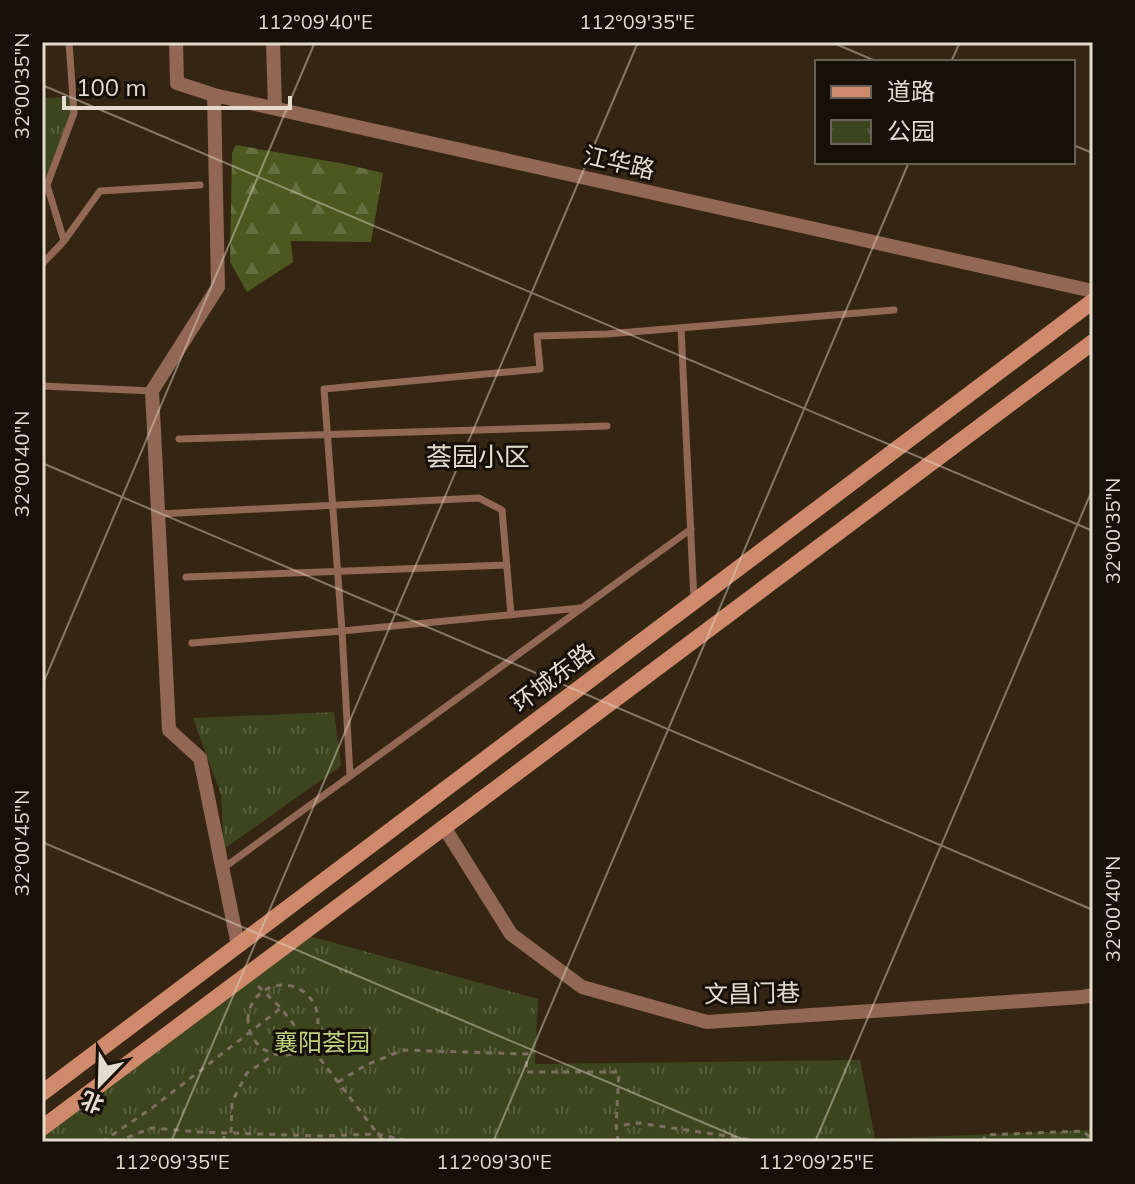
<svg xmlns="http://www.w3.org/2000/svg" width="1135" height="1184" font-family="Mulish,'Noto Sans SC',sans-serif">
	<defs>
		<pattern id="forest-firs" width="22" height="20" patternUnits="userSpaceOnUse" patternTransform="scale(2)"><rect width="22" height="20" fill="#4c5820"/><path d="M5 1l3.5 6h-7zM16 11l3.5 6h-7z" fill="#666f3f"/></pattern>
		<pattern id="park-tufts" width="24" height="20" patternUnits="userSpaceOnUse" patternTransform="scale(2)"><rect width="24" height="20" fill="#3c451d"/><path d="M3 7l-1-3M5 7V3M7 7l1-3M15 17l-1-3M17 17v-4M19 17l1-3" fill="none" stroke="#585f3d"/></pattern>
	</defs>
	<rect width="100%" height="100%" fill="#342612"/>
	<path fill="url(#forest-firs)" d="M236 145 345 164 383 173 371 242 291 241 293 262 247 292 230 262 232 153Z"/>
	<path fill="url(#park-tufts)" d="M73 97 74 113 47 185H42V98Z
		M334 712 341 766 224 849 221 795 193 718Z
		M302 934 538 999 535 1064 860 1060 875 1139 1093 1130V1142H42V1128Z"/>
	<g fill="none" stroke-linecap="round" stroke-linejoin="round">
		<path stroke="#7c705f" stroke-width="3" stroke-dasharray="6 6" stroke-linecap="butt" d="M248 1020a35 35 0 1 1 70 0a35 35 0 1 1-70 0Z
			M258 986 281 1008 384 1142
			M338 1082 366 1065 403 1050 527 1054 526 1072H619L616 1126
			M231 1133 232 1102 247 1073 275 1054
			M102 1142 152 1108 281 1008
			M116 1142 151 1128 200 1132 320 1136 378 1134 412 1142
			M224 1142V1133
			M618 1142 616 1126 638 1123 768 1142
			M982 1142 986 1135 1083 1131 1093 1140"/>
		<path stroke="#926754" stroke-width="7" d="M64 241 100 191 200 185
			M42 264 64 241 47 185 74 113 69 42
			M681 328 694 601
			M42 386 152 391
			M179 439 607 426
			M158 514 479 498 502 510 511 615
			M186 577 507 565
			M192 643 342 631 581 608
			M350 775 342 631 324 389 540 369 537 336 607 334 894 310
			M222 869 691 529"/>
		<path stroke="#926754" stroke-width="14" d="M176 42 177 83 214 95 1093 291
			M273 42 275 108
			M214 95 218 287 152 391 169 730 200 758 238 945
			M444 827 511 934 582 987 707 1022 1082 997 1093 995"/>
		<path stroke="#cf896b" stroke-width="16" d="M42 1093 1093 301
			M42 1128 1093 342"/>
	</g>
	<path fill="none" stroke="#e4dbce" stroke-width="2" stroke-opacity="0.45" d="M831 42 878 62M951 62 960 42M42 85 1093 531M1073 145 1093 153M42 463 1093 910M42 686 315 42M42 842 749 1142M171 1142 638 42M493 1142 909 162M815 1142 1093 488"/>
	<g text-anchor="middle" stroke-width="6" stroke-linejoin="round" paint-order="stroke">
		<g font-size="24" fill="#e4dbce" stroke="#161008">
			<text transform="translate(619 163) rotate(13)" y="8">江华路</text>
			<text transform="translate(553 678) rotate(-37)" y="8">环城东路</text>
			<text transform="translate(752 994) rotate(-1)" y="8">文昌门巷</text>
		</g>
		<g font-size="24" fill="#bed27e" stroke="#161008">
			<text x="322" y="1051">襄阳荟园</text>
		</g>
		<g font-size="26" fill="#e4dbce" stroke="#161008">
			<text x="478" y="466">荟园小区</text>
		</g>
	</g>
	<rect width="1135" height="1184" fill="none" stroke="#161008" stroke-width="88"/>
	<rect x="815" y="60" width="260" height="104" fill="#161008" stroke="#686157" stroke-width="2"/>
	<rect x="831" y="86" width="40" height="12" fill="#cf896b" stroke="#686157" stroke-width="2"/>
	<text x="887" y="100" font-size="24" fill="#e4dbce">道路</text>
	<rect x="831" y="120" width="40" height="24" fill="url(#park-tufts)" stroke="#686157" stroke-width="2"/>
	<text x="887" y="140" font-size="24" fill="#e4dbce">公园</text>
	<g transform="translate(100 1084) rotate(203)" stroke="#161008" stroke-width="6" paint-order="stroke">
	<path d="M0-6L14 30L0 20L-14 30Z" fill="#e4dbce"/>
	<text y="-12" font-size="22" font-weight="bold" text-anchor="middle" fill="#e4dbce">北</text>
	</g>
	<path d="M64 96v12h226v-12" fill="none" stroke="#e4dbce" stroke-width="4"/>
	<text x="76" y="96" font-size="24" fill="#e4dbce" stroke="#161008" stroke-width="6" paint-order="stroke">100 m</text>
	<rect x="44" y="44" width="1047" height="1096" fill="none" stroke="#e4dbce" stroke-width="3"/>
	<g font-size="20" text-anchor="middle" fill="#e4dbce">
		<text x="315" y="29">112°09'40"E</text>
		<text x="637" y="29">112°09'35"E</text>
		<text transform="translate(22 86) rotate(-90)" y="7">32°00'35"N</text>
		<text transform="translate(22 464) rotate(-90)" y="7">32°00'40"N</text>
		<text transform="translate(1113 531) rotate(-90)" y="7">32°00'35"N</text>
		<text transform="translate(22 843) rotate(-90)" y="7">32°00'45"N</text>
		<text transform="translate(1113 909) rotate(-90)" y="7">32°00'40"N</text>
		<text x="172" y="1169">112°09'35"E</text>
		<text x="494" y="1169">112°09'30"E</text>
		<text x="816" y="1169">112°09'25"E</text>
	</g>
</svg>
